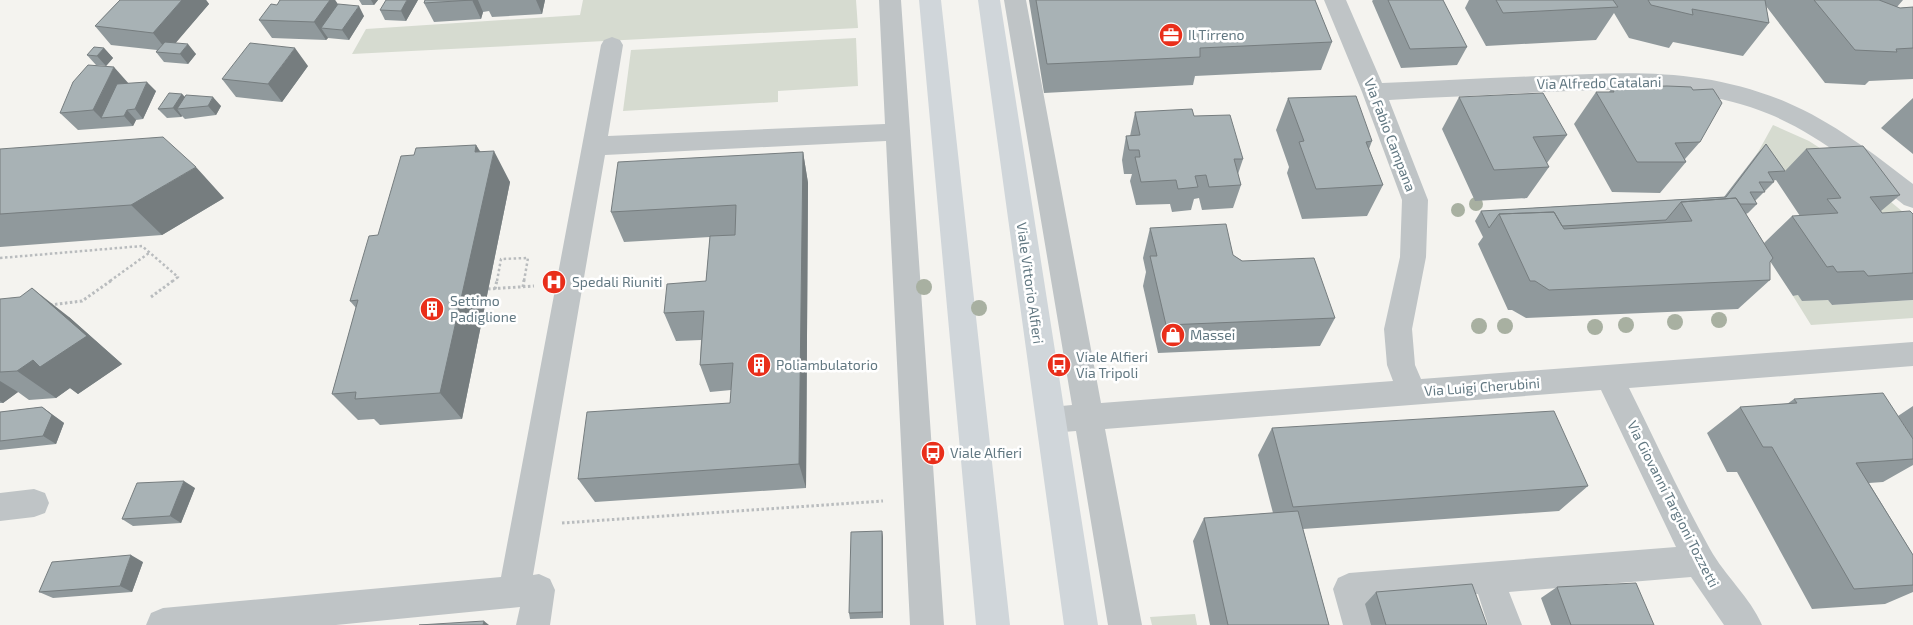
<svg xmlns="http://www.w3.org/2000/svg" width="1913" height="625" font-family="'Exo 2',sans-serif">
	<rect width="100%" height="100%" fill="#f4f3ef"/>
	<path fill="#d6dbd0" d="M583 0H856L858 28 352 54 366 29 580 15Z
		M856 38 858 86 778 91V102L623 111 631 50Z
		M1773 125 1809 141 1849 167 1909 217 1861 220 1831 178 1776 180 1757 154Z
		M1798 295 1828 300 1832 305 1913 300V318L1811 325 1793 296Z
		M1195 614 1197 625H1152L1150 617Z"/>
	<g fill="none" stroke-linecap="round" stroke-linejoin="round">
		<path stroke="#b9bcbe" stroke-width="2.5" stroke-dasharray="2.5 2.5" stroke-linecap="butt" d="M0 258 142 246 178 277 173 281
			M110 281 149 253
			M497 281 501 259 528 258 524 281"/>
		<path stroke="#b9bcbe" stroke-width="3" stroke-dasharray="2.5 2.5" stroke-linecap="butt" d="M523 287 524 280
			M488 289 534 286
			M495 289 497 280
			M151 297 174 280
			M50 305 82 301 112 280
			M562 523 883 501"/>
		<path fill="#bfc4c6" fill-rule="evenodd" d="M879 0H901L944 625H910L886 141 605 155 533 575 539 574 550 579 555 590 550 625H516L520 607 336 625H146L151 613 163 608 501 577 601 45 604 40 612 37 620 40 623 45 608 136 885 124Z
			M1004 0H1026L1101 403 1393 381 1387 365 1384 329 1400 257 1402 200 1362 92 1324 0H1346L1382 83C1435 81 1488 78 1541 76 1629 72 1702 67 1786 102 1833 122 1873 153 1913 184V208L1904 205C1862 171 1820 135 1769 114 1696 84 1621 89 1544 92 1493 95 1441 97 1389 100L1428 200 1426 257 1412 329 1415 365 1421 379 1913 342V366L1629 388C1656 442 1681 497 1710 549 1725 576 1750 597 1762 625H1724L1691 577 1509 592 1522 625H1488L1478 594 1370 603 1377 625H1343L1333 589 1338 578 1349 573 1676 547 1601 390 1105 429 1142 625H1108L1076 431 1051 433 1041 429 1036 420 1041 411 1051 407 1072 405Z
			M34 489 45 493 49 503 45 513 34 517 0 521V493Z"/>
		<path fill="#d0d6da" fill-rule="evenodd" d="M919 0H941L1010 625H976Z
			M978 0H1000L1098 625H1064Z"/>
	</g>
	<g fill="#a8b0a1">
		<circle cx="1476" cy="204" r="7"/>
		<circle cx="1458" cy="210" r="7"/>
		<circle cx="924" cy="287" r="8"/>
		<circle cx="979" cy="308" r="8"/>
		<circle cx="1719" cy="320" r="8"/>
		<circle cx="1675" cy="322" r="8"/>
		<circle cx="1626" cy="325" r="8"/>
		<circle cx="1479" cy="326" r="8"/>
		<circle cx="1505" cy="326" r="8"/>
		<circle cx="1595" cy="327" r="8"/>
	</g>
	<path fill="#90999c" fill-rule="evenodd" d="M120 0H206L209 4 175 43 196 54 188 64 164 62 156 52 157 50 111 45 95 26Z
		M280 0H335L338 4 364 16 349 40 328 38 326 40 272 38 259 20 277 5Z
		M359 0H378L374 5H362Z
		M418 0 406 21 385 20 380 10Z
		M425 0H545L542 14 492 17 489 11 483 12 481 19 434 22 424 3Z
		M1029 0H1315L1332 42 1321 70 1195 76 1193 85 1044 93Z
		M1373 0H1443L1467 47 1457 65 1401 68 1372 1Z
		M1469 0H1903L1897 7 1900 8 1913 7V79L1869 81 1865 85 1825 83 1766 6 1769 23 1743 56 1673 42 1669 48 1629 38 1614 13 1596 40 1486 46 1465 8Z
		M104 48 113 58 106 66 96 65 87 55Z
		M308 66 282 102 236 97 222 79Z
		M128 83 156 91 143 119 136 120 133 126 78 130 60 113Z
		M1612 88 1700 142 1685 159 1686 162 1660 193 1612 192 1574 124 1596 92H1609Z
		M182 94 185 97 221 106 216 115 185 119 182 116 181 117 167 118 158 109Z
		M1459 97 1567 135 1547 163 1549 167 1527 198 1475 201 1442 129Z
		M1288 98 1372 141 1369 149 1383 185 1367 216 1302 219 1287 173 1289 167 1276 130Z
		M1913 98V154L1881 128Z
		M1135 112 1194 116 1243 159 1238 174 1241 185 1233 208 1202 210 1199 198 1194 199 1191 210 1172 212 1170 204 1136 205 1130 181 1132 174H1124L1122 160 1126 136H1130Z
		M1766 144 1785 171 1806 149 1900 195 1881 211 1882 213 1913 214V300L1832 305 1828 300 1802 301 1798 295 1793 296 1770 261V280L1738 309 1526 318 1512 310H1508L1478 244 1483 237 1475 221 1481 211 1724 197 1757 154ZM1776 180 1800 216H1792L1764 243 1746 214 1748 213 1757 204 1755 201 1774 182 1773 181Z
		M476 145 480 151 510 182 462 419 380 425 374 419 358 420 332 394 356 308 350 301 414 155Z
		M0 149 224 198 162 235 0 247Z
		M803 152 808 183 806 488 595 502 578 479 730 403 731 390 710 392 700 365 701 340 676 341 664 313 706 281 710 237 624 242 611 212Z
		M1150 228 1233 255 1335 318 1320 346 1158 353 1143 286 1146 272 1143 258Z
		M0 299 69 317 122 364 78 394 70 388 56 398 29 400 18 392 3 403H0Z
		M1794 399 1913 439V465L1883 482 1869 483 1913 555V592L1885 604 1812 609 1737 472H1727L1707 433 1740 407 1787 404Z
		M1913 406V439L1898 416Z
		M42 407 64 423 56 444 0 450V412Z
		M1272 428 1588 486 1559 511 1303 529 1329 625H1210L1193 541 1204 518 1273 513 1258 455Z
		M195 488 181 523 133 526 122 519Z
		M882 531 883 538V618L850 619 849 613Z
		M143 562 132 592 53 598 39 592Z
		M1557 587 1654 625H1551L1541 598Z
		M1376 592 1487 625H1371L1365 604Z"/>
	<path fill="#767d7f" d="M182 0H206L209 4 168 52 153 33Z
		M330 0H335L344 14 321 28 328 38 326 40 314 22Z
		M371 0H378L374 5Z
		M407 0H418L406 21 401 11Z
		M472 0H478L483 12 481 19Z
		M536 0H545L542 14Z
		M359 6 364 16 349 40 342 30Z
		M188 44 196 54 188 64 180 54Z
		M104 48 113 58 106 66 97 56Z
		M295 48 308 66 282 102 268 84Z
		M114 67 130 85 101 118 93 110Z
		M147 82 156 91 143 119 135 109Z
		M182 94 190 103 177 109 182 116 181 117 173 108Z
		M213 97 221 106 216 115 208 106Z
		M127 110 136 120 133 126 124 116Z
		M476 145 490 169 494 151 510 182 462 419 440 393 475 152Z
		M803 152 808 183 806 488 799 464Z
		M196 167 224 198 162 235 131 205Z
		M32 288 69 317 122 364 78 394 70 388 56 398 17 371Z
		M0 381 18 392 3 403 0 401Z
		M42 407 64 423 56 444 43 436Z
		M184 481 195 488 181 523 170 516Z
		M882 531 883 538V618L882 612Z
		M131 555 143 562 132 592 120 586Z
		M484 621 489 625H483Z"/>
	<path fill="#a8b2b5" stroke="#767d7f" d="M120 0H182L153 33 95 26Z
		M280 0H330L314 22 259 20 271 4 277 5Z
		M386 0H407L401 11 380 10Z
		M425 0H472L424 3Z
		M1036 0H1315L1332 42 1200 48V57L1047 64Z
		M1388 0H1443L1467 47 1410 49Z
		M1496 0H1613L1618 7 1503 13Z
		M1648 0H1765L1769 23 1692 9 1693 15 1651 5Z
		M1814 0H1879L1900 8 1913 7V48L1896 49 1897 52 1855 50Z
		M338 4 359 6 342 30 321 28Z
		M165 42 188 44 180 54 156 52Z
		M250 43 295 48 268 84 222 79Z
		M94 47 104 48 97 56 87 55Z
		M88 65 114 67 93 110 60 113 73 82Z
		M147 82 135 109 127 110 124 116 101 118 117 84Z
		M1667 86 1691 87 1693 90 1713 89 1722 103 1700 142 1675 143 1686 162H1637L1596 92H1614L1612 88Z
		M169 93 182 94 173 108 158 109Z
		M1543 93 1567 135 1533 137 1549 167 1494 170 1459 97Z
		M186 95 213 97 208 106 177 109Z
		M1356 96 1372 141 1366 142 1383 185 1316 189 1299 142 1304 141 1288 98Z
		M1192 109 1194 116 1230 115 1243 159H1234L1241 185 1209 187 1206 175 1195 176 1198 187 1178 189 1176 180 1141 182 1135 157H1140L1139 150H1129L1126 136 1140 135 1135 112Z
		M163 137 196 167 131 205 0 214V149Z
		M1766 144 1785 171 1768 172 1774 182H1759L1765 192H1750L1757 204H1740L1736 198 1681 202 1666 220 1562 226 1554 212 1499 214 1489 228 1481 211 1726 197Z
		M476 145 475 152 494 151 440 393 355 399 356 392 332 394 358 300 350 301 369 236 378 235 401 156 414 155 416 148Z
		M1863 146 1900 195 1870 197 1882 213 1910 211 1913 214V273L1868 276 1864 271 1837 272 1833 266 1827 267 1792 216 1838 213 1827 199 1841 198 1806 149Z
		M803 152 799 464 578 479 587 412 730 403 733 363 700 365 704 311 664 313 667 284 706 281 710 236 735 235 736 205 611 212 618 162Z
		M1736 198 1773 258 1770 262V280L1549 290 1535 281H1530L1499 214 1554 212 1564 229 1692 221 1681 202Z
		M1226 224 1233 255 1242 261 1314 258 1335 318 1166 325 1150 256H1157L1150 228Z
		M32 288 87 336 40 367 33 360 17 371 0 372V299L20 297Z
		M1883 393 1913 439V459L1856 463 1913 555V585L1854 589 1772 447H1763L1740 407 1797 403 1794 399Z
		M42 407 52 415 43 436 0 441V412Z
		M1554 411 1588 486 1293 507 1272 428Z
		M184 481 170 516 122 519 137 483Z
		M1298 511 1329 625H1228L1204 518Z
		M882 531V612L849 613 851 532Z
		M131 555 120 586 39 592 52 562Z
		M1636 583 1654 625H1571L1557 587Z
		M1472 584 1487 625H1386L1376 592Z
		M484 621 483 625H419Z"/>
	<defs>
		<g id="office-disc" transform="scale(1.25)"><circle r="9.5" fill="#e92e1a" stroke="#fff"/><path d="M-6-3h4V-5.5h4V-3h4V5H-6ZM-1-4.5V-3h2v-1.5ZM-6 0V1H6V0Z" fill="#fff"/></g>
		<g id="hospital-disc" transform="scale(1.25)"><circle r="9.5" fill="#e92e1a" stroke="#fff"/><path d="M-5-5h3v3.5h4V-5h3V5h-3V1.5h-4V5h-3Z" fill="#fff"/></g>
		<g id="building-disc" transform="scale(1.25)"><circle r="9.5" fill="#e92e1a" stroke="#fff"/><path d="M-4-6H4V6H1V3H-1V6H-4ZM-2.5-4.3h1.7v1.8h-1.7ZM.8-4.3h1.7v1.8H.8ZM-2.5-1h1.7V.8h-1.7ZM.8-1h1.7V.8H.8Z" fill="#fff"/></g>
		<g id="shop-disc" transform="scale(1.25)"><circle r="9.5" fill="#e92e1a" stroke="#fff"/><path d="M-5-2.5h2.3a2.7 3.5 0 0 1 5.4 0H5L5.5 6h-11ZM-1.5-2.5h3a1.5 2.3 0 0 0-3 0Z" fill="#fff"/></g>
		<g id="bus-disc" transform="scale(1.25)"><circle r="9.5" fill="#e92e1a" stroke="#fff"/><path d="M-5-6H5V4H4V6H2V4H-2V6H-4V4H-5ZM-3.5-4V0h7V-4ZM-3.5 1.2v1.5H-2V1.2ZM2 1.2v1.5H3.5V1.2Z" fill="#fff"/></g>
	</defs>
	<g fill-rule="evenodd">
		<use href="#office-disc" x="1171" y="35"/>
		<use href="#hospital-disc" x="554" y="282"/>
		<use href="#building-disc" x="432" y="309"/>
		<use href="#shop-disc" x="1173" y="335"/>
		<use href="#building-disc" x="759" y="365"/>
		<use href="#bus-disc" x="1059" y="365"/>
		<use href="#bus-disc" x="933" y="453"/>
	</g>
	<g text-anchor="middle" stroke-width="5" stroke-linejoin="round" paint-order="stroke">
		<g font-size="14" fill="#627882" stroke="#fff" text-anchor="start">
			<text x="1188" y="40">Il Tirreno</text>
			<text x="572" y="287">Spedali Riuniti</text>
			<text x="450" y="306">Settimo<tspan x="450" dy="16">Padiglione</tspan></text>
			<text x="1190" y="340">Massei</text>
			<text x="1076" y="362">Viale Alfieri<tspan x="1076" dy="16">Via Tripoli</tspan></text>
			<text x="776" y="370">Poliambulatorio</text>
			<text x="950" y="458">Viale Alfieri</text>
		</g>
		<g font-size="14" fill="#627882" stroke="#fff">
			<text transform="translate(1599 83) rotate(-1)" y="5">Via Alfredo Catalani</text>
			<text transform="translate(1390 135) rotate(69)" y="5">Via Fabio Campana</text>
			<text transform="translate(1030 283) rotate(82)" y="5">Viale Vittorio Alfieri</text>
			<text transform="translate(1482 387) rotate(-4)" y="5">Via Luigi Cherubini</text>
			<text transform="translate(1673 504) rotate(63)" y="5">Via Giovanni Targioni Tozzetti</text>
		</g>
	</g>
</svg>
